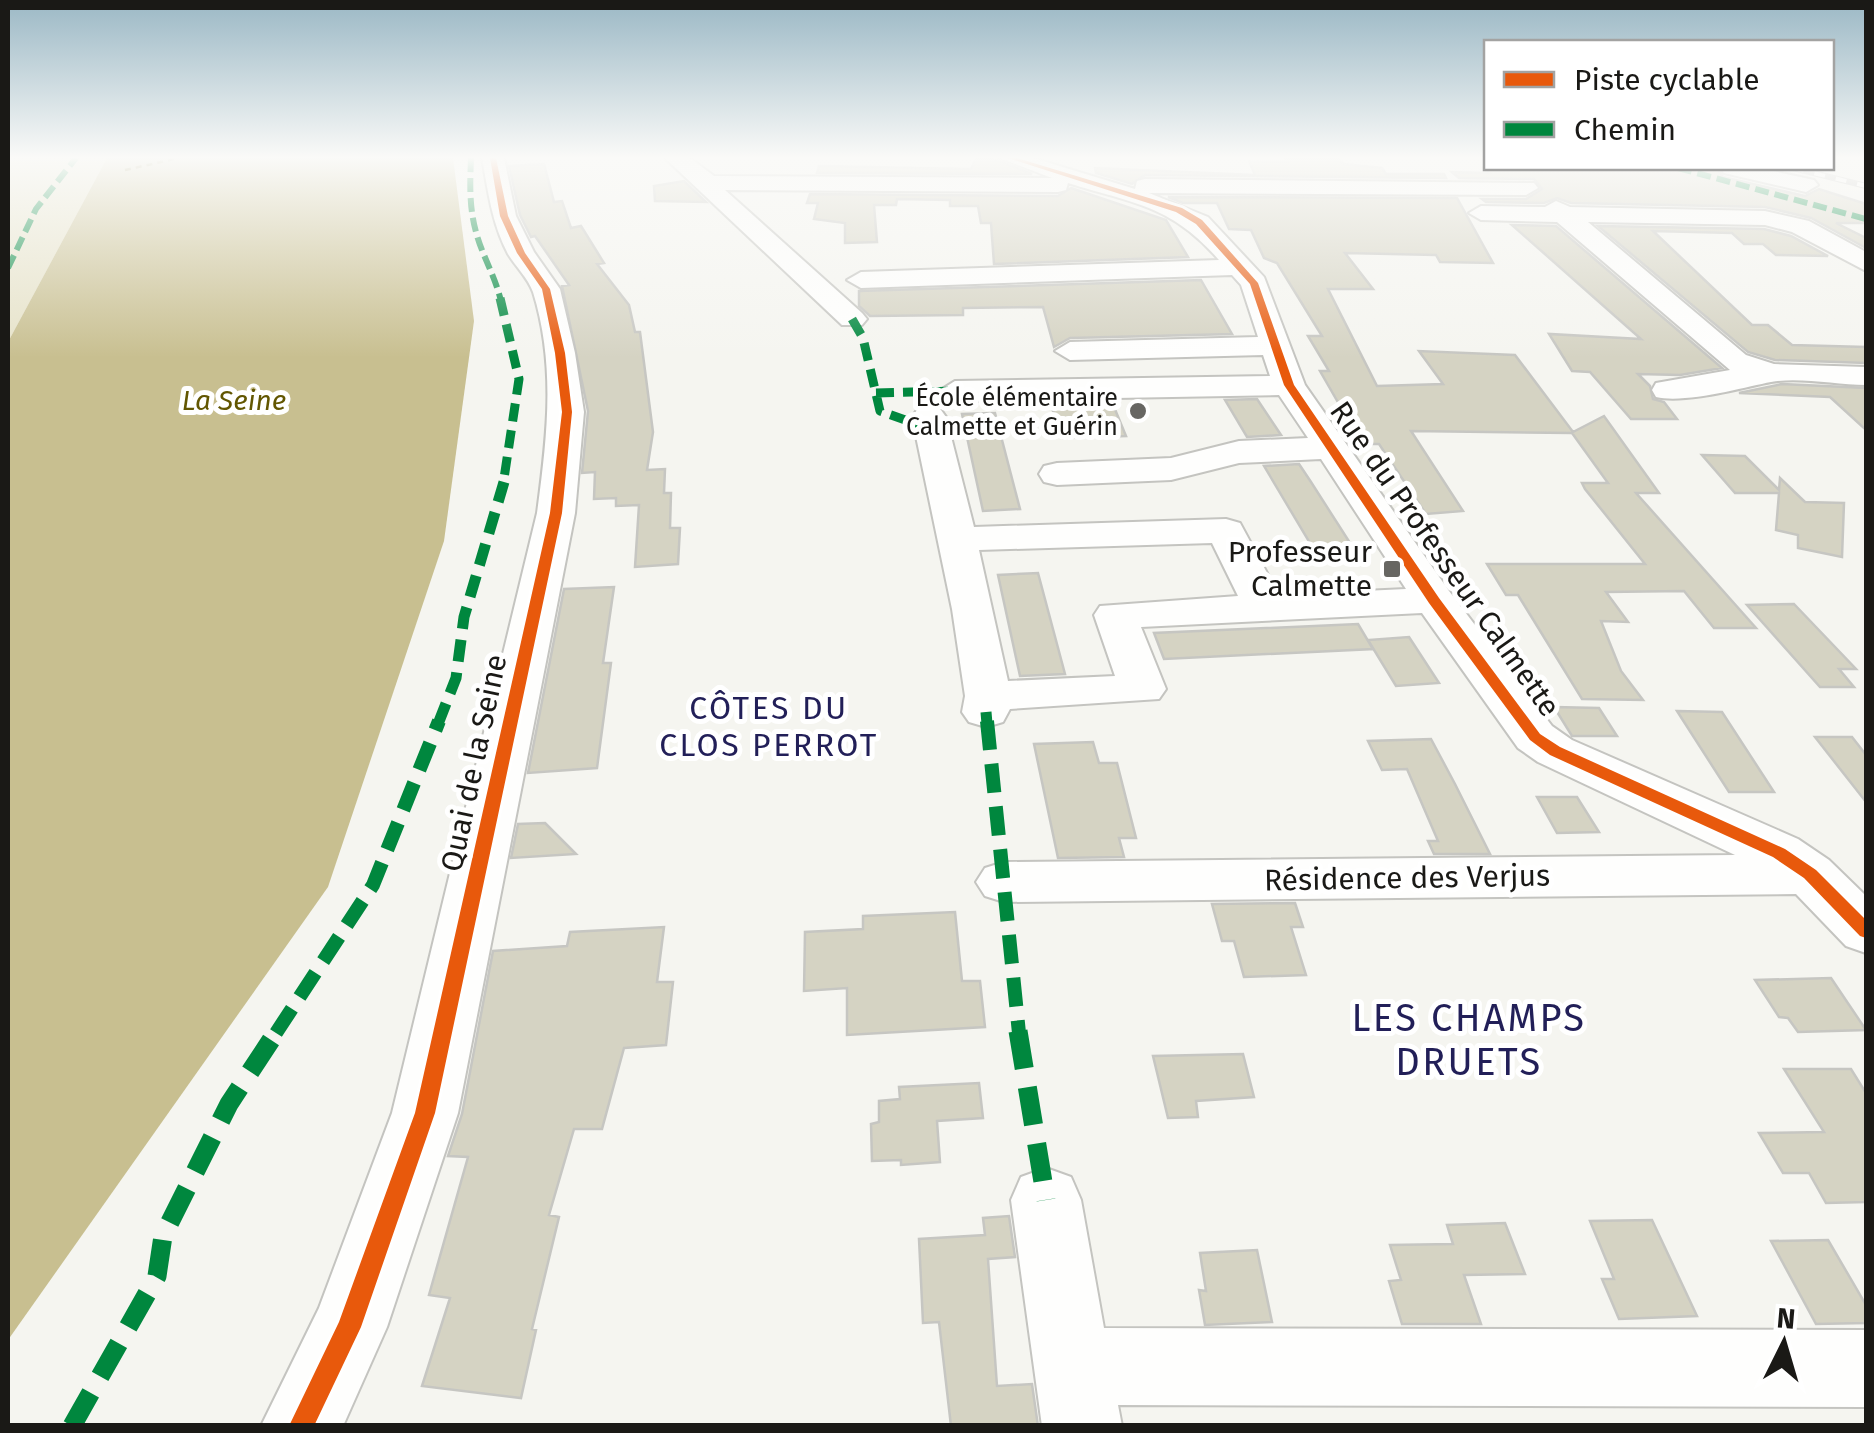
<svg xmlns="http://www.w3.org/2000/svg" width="1874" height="1433" font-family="'Fira Sans',sans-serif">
	<rect width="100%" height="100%" fill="#f5f5f0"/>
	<path fill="#e6e2c8" d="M8 158H107L8 342Z"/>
	<path fill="#c8bf90" d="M107 158H453L474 321 444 541 328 887 8 1340V342Z"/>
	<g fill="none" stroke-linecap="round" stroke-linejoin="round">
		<path stroke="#625601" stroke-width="2.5" stroke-dasharray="6 5" stroke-linecap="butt" d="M125 170 179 158"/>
	</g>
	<path fill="#d5d3c3" stroke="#c6c6c2" stroke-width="2.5" d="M976 159 997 160 1032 174 817 173 819 166 971 169Z
		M1285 159H1338L1344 164 1382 168 1386 174H1444L1446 178 1145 175 1132 184 1096 173 1095 168 1255 175 1249 161 1287 162Z
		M544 164 554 202 562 201 571 228 581 226 604 263 597 264 629 305 635 332H640L653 432 647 470 665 469 664 493H671L670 528H680L678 564 635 567 639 505 616 506V498L594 499 595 472 582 473 588 411 562 286 569 285 535 236 531 237 520 215 509 166Z
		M1484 168H1717L1723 177 1805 196 1819 189 1866 204V223H1836L1866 238V248L1811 218 1765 207 1571 203 1557 198 1544 203 1486 202 1482 199H1526L1542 189 1534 179 1459 178 1452 172 1489 173Z
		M684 181 706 202 655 201 654 186Z
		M1071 188 1166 220 1188 257 994 264 991 223H981L978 206H950V200L897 199 896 205H874L877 242 845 243V223L814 219 818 203H807L810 194 1058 196Z
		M1168 197 1457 198 1493 263 1440 262 1436 255 1345 253 1373 289H1328L1377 386 1443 384 1419 351 1515 355 1573 432 1604 416 1659 493H1636L1756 628H1714L1684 591 1606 592 1628 622 1601 621 1621 671 1643 700 1582 699 1518 595H1506L1487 564H1645L1585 489 1582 483H1608L1572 433 1411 431 1463 511 1426 514 1379 444H1362L1320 371H1329L1308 336H1322L1277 263 1264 258 1251 230 1229 229 1217 203H1183Z
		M1512 225 1556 226 1722 368 1680 375 1638 374 1650 386 1653 399 1664 402 1677 419H1631L1590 372 1572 371 1549 334 1641 339Z
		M1598 226 1764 229 1791 236 1828 256 1776 255 1763 244H1744L1732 233 1653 231 1752 325H1768L1792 345 1866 347V363L1775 360 1748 352Z
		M1201 280 1232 334 1070 338 1054 347 1043 307 963 308V315L870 316 859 306V291Z
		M1782 384 1866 388V430L1830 397 1739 393Z
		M1257 399 1281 435 1247 437 1225 400Z
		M1112 402 1126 436 1063 438 1050 403Z
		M995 413 996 417 1020 509 983 511 962 414Z
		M1702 455 1745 456 1779 490 1780 478 1805 502 1844 503 1842 557 1798 548V535L1776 530 1779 493H1735Z
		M1299 464 1311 482 1359 557 1320 560 1264 466Z
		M1038 573 1065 674 1020 676 998 575Z
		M614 587 603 663H611L597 768 528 773 564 589Z
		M1794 604 1856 669H1839L1854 687H1820L1747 605Z
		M1358 624 1373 649 1164 659 1154 633Z
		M1409 637 1439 683 1396 686 1368 640Z
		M1554 707 1599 708 1617 736H1572Z
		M1677 711 1722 712 1774 792H1729Z
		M1815 737H1852L1866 755V802Z
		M1431 739 1455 784 1490 854H1434L1428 841H1438L1407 769 1382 770 1368 741Z
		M1093 742 1099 763H1117L1136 838H1119L1124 857 1058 858 1034 744Z
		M1537 797H1577L1599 832 1557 833Z
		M545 823 576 854 511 858 518 824Z
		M1295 903 1303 927H1291L1306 975 1244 977 1234 941H1222L1212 904Z
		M955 912 962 981H980L985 1027 847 1035V988L804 991 805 932 863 929V916Z
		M664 927 657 982H673L666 1045 624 1048 602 1129H574L549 1215 559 1217 532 1329 536 1330 521 1398 422 1386 450 1298 429 1295 468 1157 448 1156 462 1114 493 951 567 946 570 932Z
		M1831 978 1866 1030 1798 1032 1788 1018 1779 1017 1755 980Z
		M1243 1054 1254 1097 1196 1101 1198 1117 1168 1118 1153 1056Z
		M1784 1069H1851L1866 1093V1202L1826 1203 1809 1173H1783L1759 1133 1824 1132Z
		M979 1083 983 1118 937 1121 940 1162 901 1165V1160L872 1161 871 1124 879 1122V1101L900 1099 899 1087Z
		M1009 1216 1015 1257 988 1259 997 1386 1032 1384 1038 1426H951L939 1322 923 1323 919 1239 985 1235 983 1218Z
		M1652 1220 1697 1316 1619 1319 1602 1279H1614L1590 1221Z
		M1505 1223 1525 1274 1464 1275 1481 1324H1402L1389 1281 1401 1280 1390 1245 1453 1244 1447 1225Z
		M1828 1240 1866 1305V1323L1816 1324 1771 1241Z
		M1257 1250 1272 1322 1205 1325 1199 1290 1206 1291 1200 1253Z"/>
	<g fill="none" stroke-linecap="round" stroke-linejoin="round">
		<g stroke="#c4c4c0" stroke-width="4">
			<path id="minor" d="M482 158H504L516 216 534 252 560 289 575 353 584 412 575 513 458 1113 387 1327 343 1426H261L319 1308 392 1113 537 513C547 438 556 366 533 292 528 278 516 267 508 254 492 224 488 191 482 158Z
				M665 158H690L714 176 1052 178 1000 158H1033L1135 189 1137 181 1145 179 1534 183 1538 188 1526 195 1149 193 1208 217 1264 277 1305 385 1449 591 1552 726 1572 740 1798 839 1829 860 1866 896V953L1846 946 1796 894 1004 902 985 896 976 882 985 868 1004 862 1735 855 1538 762 1518 748 1422 613 1141 627 1166 689 1159 699 1010 709 1003 722 986 727 969 722 962 712 965 696 952 609 912 417 917 410H941L946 417 974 527 1226 519 1240 523 1279 595 1406 589 1321 459 1239 463 1171 480 1057 485 1044 482 1039 474 1044 466 1057 463 1171 458 1239 441 1308 438 1279 395 955 401 939 391 955 381 1270 376 1263 355 1070 360 1055 351 1070 342 1258 337 1241 285 1232 275 861 288 847 280 861 272 1219 260C1171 205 1135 204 1068 183L1066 190 1058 192 725 190 862 313 867 319 862 325H842ZM1212 543 1238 596 1100 606 1094 615 1115 676 1008 681 979 550Z
				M1721 168H1759L1814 180 1818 185 1806 192 1724 173Z
				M1556 201 1570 207 1765 211 1809 221 1866 252V271L1792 232 1765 225 1588 222 1746 355 1774 364 1866 367V385C1837 385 1800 377 1771 382 1745 387 1685 404 1656 397L1652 390 1656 383 1730 370 1557 222 1481 220 1469 213 1481 206 1545 207Z
				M1046 1168 1071 1177 1081 1200 1104 1328 1866 1330V1407L1118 1405 1122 1426H1042L1011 1200 1021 1177Z"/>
		</g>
		<use href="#minor" fill="#fefefd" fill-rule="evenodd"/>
		<g stroke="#bebebd" stroke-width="6">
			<path id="rail" d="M1793 168 1866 186"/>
		</g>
		<use href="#rail" stroke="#fff" stroke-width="4" stroke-dasharray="11" stroke-linecap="butt"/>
		<path stroke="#00873e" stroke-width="6" stroke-dasharray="14 6" stroke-linecap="butt" d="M471 158C470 183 469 207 476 232 482 255 495 276 501 301
			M1678 168 1866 219
			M8 268 36 209 76 158"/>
		<path stroke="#00873e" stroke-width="9" stroke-dasharray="18 9" stroke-linecap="butt" d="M500 298 519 379 503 485
			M852 319 863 338 880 411 933 430
			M876 393 955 391"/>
		<path stroke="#00873e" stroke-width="11" stroke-dasharray="22 11" stroke-linecap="butt" d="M986 712 987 724
			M438 724 456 678 464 617 504 482"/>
		<path stroke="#00873e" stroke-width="14" stroke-dasharray="29 14" stroke-linecap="butt" d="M987 721 1019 1033
			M276 1033 373 885 439 721"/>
		<path stroke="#00873e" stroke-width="19" stroke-dasharray="38 19" stroke-linecap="butt" d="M1018 1031 1046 1200
			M72 1426 157 1276 163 1236 229 1104 277 1031"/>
		<g stroke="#fff" stroke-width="6">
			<path id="cycleway" d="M490 158H496L508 216 525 253 550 289 565 353 572 412 562 513 435 1113 361 1327 314 1426H289L339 1322 415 1113 550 513 562 412 555 353 542 289 517 253 500 216Z
				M1008 158H1017L1182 208 1202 220 1258 283 1294 385 1439 598 1540 734 1560 747 1785 849 1816 870 1866 920V938L1860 936 1804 878 1773 857 1550 755 1530 740 1429 603 1284 385 1250 284 1196 224 1176 212Z"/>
		</g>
		<use href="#cycleway" fill="#e8590c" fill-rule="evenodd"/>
	</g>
	<linearGradient id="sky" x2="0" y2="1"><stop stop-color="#9bb8c5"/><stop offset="0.44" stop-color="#fafaf8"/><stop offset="1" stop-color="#fafaf8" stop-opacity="0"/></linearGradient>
	<rect width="1874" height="358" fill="url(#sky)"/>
	<g fill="#676662" stroke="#fff" stroke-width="4">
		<circle cx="1138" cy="411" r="10"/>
		<rect x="1382" y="559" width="20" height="20" rx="5"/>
	</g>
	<g text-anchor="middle" stroke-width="10" stroke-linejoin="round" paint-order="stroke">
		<g font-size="25" fill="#1a1916" stroke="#fff" text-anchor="end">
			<text x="1118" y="406">École élémentaire<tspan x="1118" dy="29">Calmette et Guérin</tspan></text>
		</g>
		<g font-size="28" font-style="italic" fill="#625601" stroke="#fff">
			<text x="234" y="410">La Seine</text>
		</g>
		<g font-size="30" fill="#1a1916" stroke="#fff" text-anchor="end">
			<text x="1372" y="562">Professeur<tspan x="1372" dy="34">Calmette</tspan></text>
		</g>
		<g font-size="30" fill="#1a1916" stroke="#fff">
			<text transform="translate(1445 559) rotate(55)" y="10">Rue du Professeur Calmette</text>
			<text transform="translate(474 763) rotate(-78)" y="10">Quai de la Seine</text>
			<text transform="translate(1407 878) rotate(-1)" y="10">Résidence des Verjus</text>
		</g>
		<g font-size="32" letter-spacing="2.5" fill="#221f58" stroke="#fff">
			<text x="769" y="719">CÔTES DU<tspan x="769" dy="37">CLOS PERROT</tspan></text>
		</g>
		<g font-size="38" letter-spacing="2.5" fill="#221f58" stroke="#fff">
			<text x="1469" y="1031">LES CHAMPS<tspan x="1469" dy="44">DRUETS</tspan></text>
		</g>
	</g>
	<rect width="1874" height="1433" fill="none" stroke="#1a1916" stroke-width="20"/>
	<rect x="1484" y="40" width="350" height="130" fill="#ffffff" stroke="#a3a3a2" stroke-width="2.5"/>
	<rect x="1504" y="72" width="50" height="15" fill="#e8590c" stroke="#a3a3a2" stroke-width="2.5"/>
	<text x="1574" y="90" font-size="30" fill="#1a1916">Piste cyclable</text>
	<rect x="1504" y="122" width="50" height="15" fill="#00873e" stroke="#a3a3a2" stroke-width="2.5"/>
	<text x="1574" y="140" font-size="30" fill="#1a1916">Chemin</text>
	<g transform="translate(1784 1343) rotate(5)" stroke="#ffffff" stroke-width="8" paint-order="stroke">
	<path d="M0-8L18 38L0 25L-18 38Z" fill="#1a1916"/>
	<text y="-15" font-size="28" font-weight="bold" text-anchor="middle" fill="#1a1916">N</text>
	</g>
</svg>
